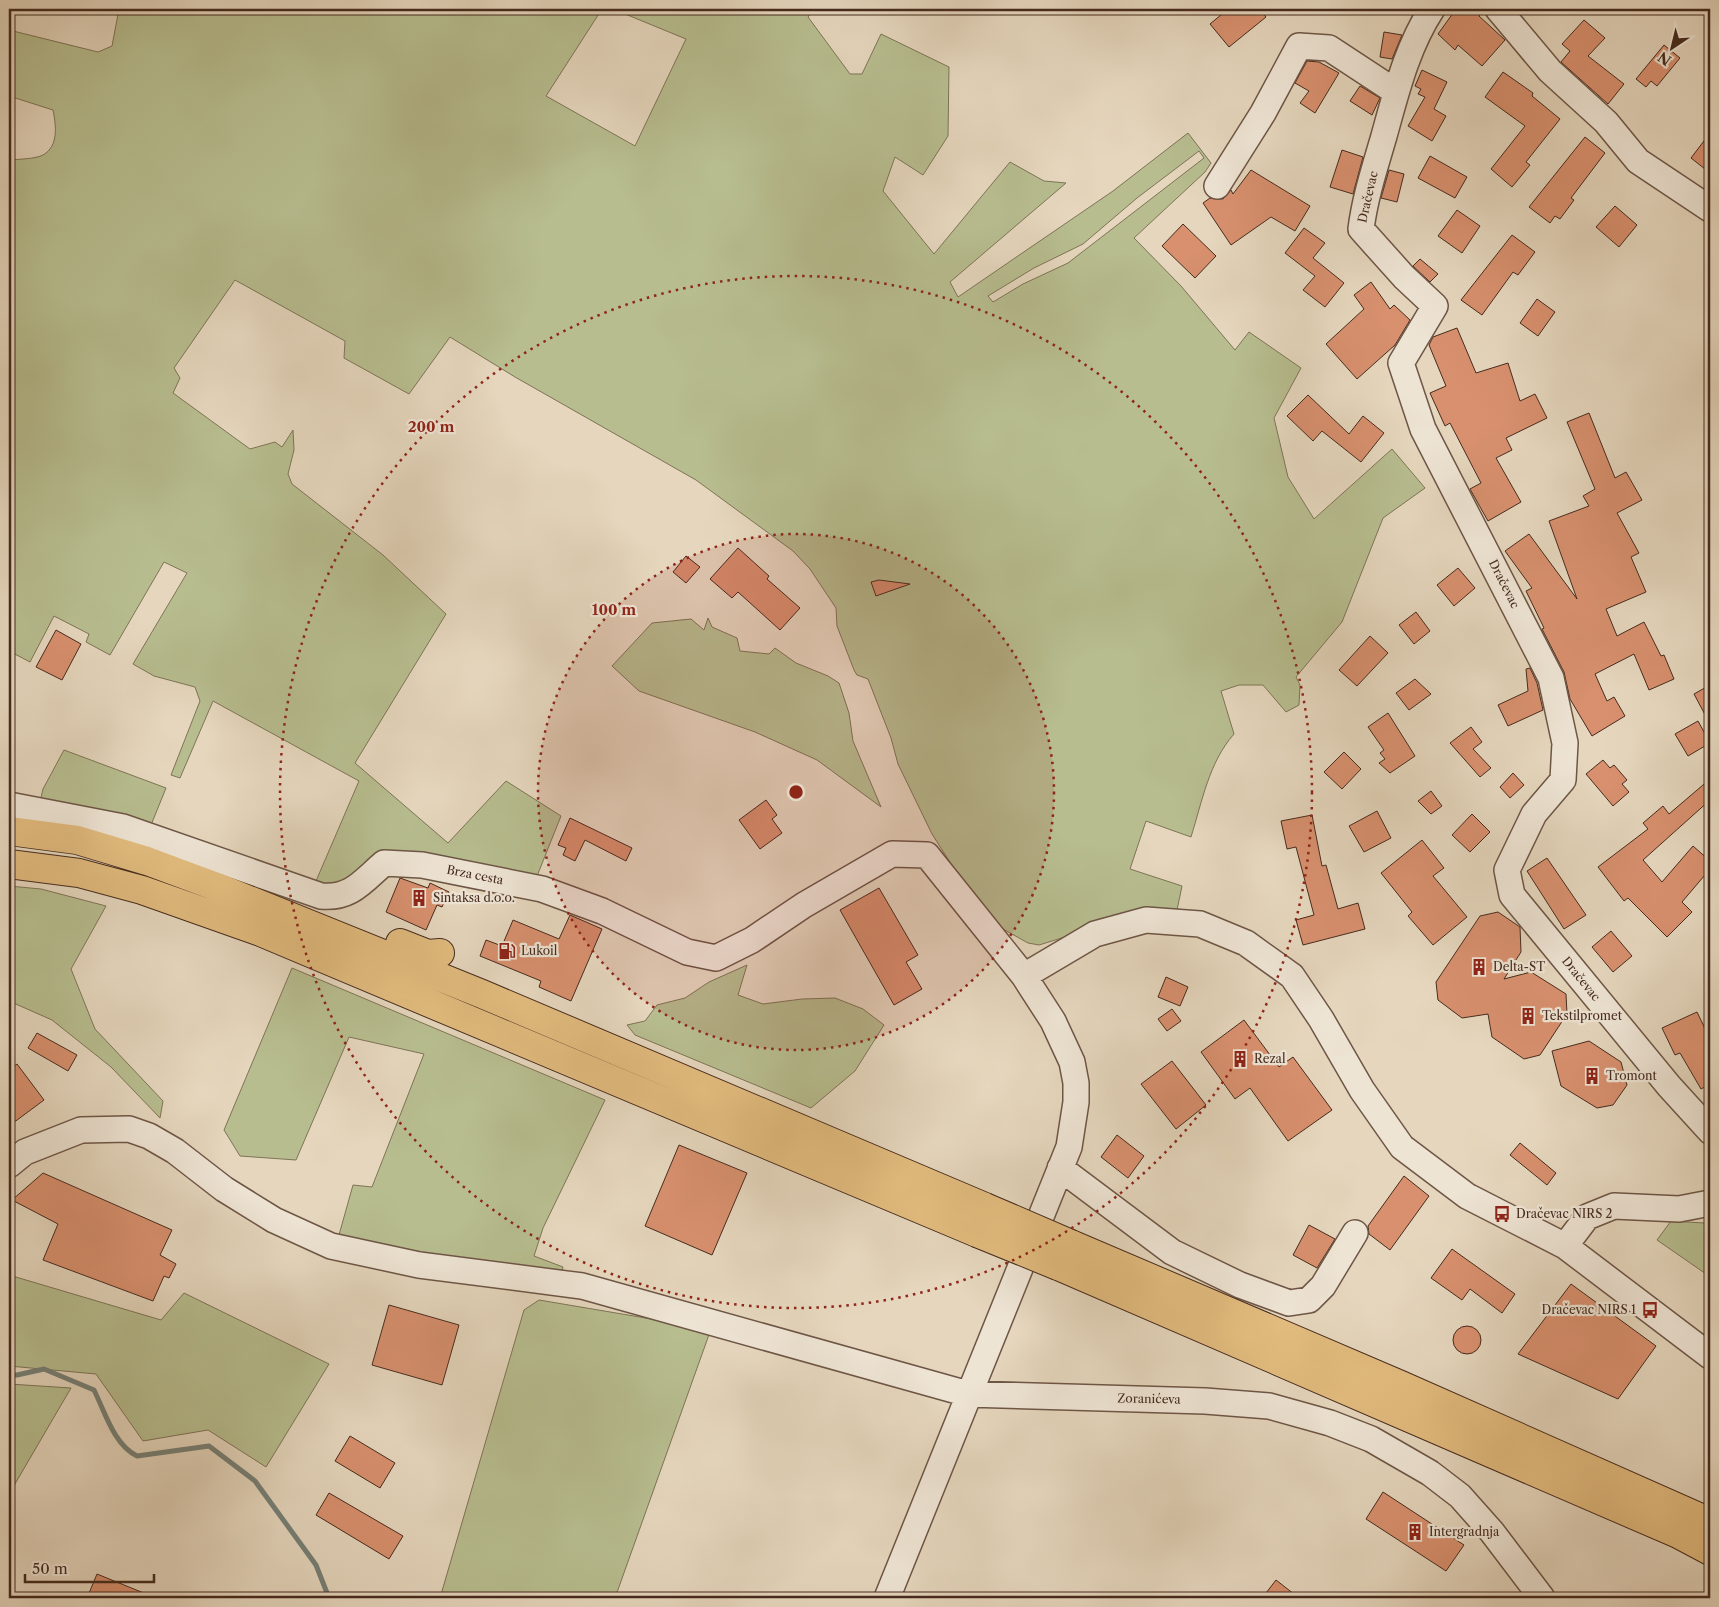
<svg xmlns="http://www.w3.org/2000/svg" width="1719" height="1607" font-family="'Libre Caslon Text',serif">
	<rect width="100%" height="100%" fill="#e5d6bd"/>
	<filter id="stains"><feTurbulence type="fractalNoise" baseFrequency=".004" numOctaves="4"/><feColorMatrix values="0 0 0 0 .2 0 0 0 0 .09 0 0 0 0 .02 0 0 0 .5 -.17"/></filter>
	<radialGradient id="worn" r=".72"><stop offset=".6" stop-color="#630" stop-opacity="0"/><stop offset="1" stop-color="#630" stop-opacity=".3"/></radialGradient>
	<path fill="#b7bd8f" stroke="#7e7456" fill-rule="evenodd" d="M119 9H602L546 96 635 146 686 39 613 9H814L808 17 850 74H862L881 34 949 67 948 136 923 175 895 157 883 191 934 254 1010 162 1044 181 1066 183 950 282 958 297 1113 191 1188 133 1211 163 1205 172 1134 238 1181 286 1235 350 1249 332 1301 368 1274 418 1288 477 1314 519 1392 449 1425 488 1383 518 1342 622 1296 677 1300 685 1299 705 1286 712 1263 685H1239L1221 691 1234 734C1209 762 1202 802 1191 837L1146 821 1130 869 1182 886 1177 910 1088 925 1065 937 1039 945 1028 943 1003 929 969 892 932 834 898 764 891 738 868 679 857 675 854 670 837 626 836 608 810 569 793 551 696 480 515 377 450 337 409 394 344 358 345 341 235 280 174 368 180 378 173 393 250 449 275 442 282 447 293 430 294 450 288 474 292 484 383 555 446 614 355 763 448 843 506 781 561 816 535 881 418 856 342 887 313 888 359 781 213 701 180 778 171 775 200 701 195 687 154 676 133 664 187 573 164 562 110 655 86 642 89 634 54 616 30 662 9 651V180L11 177V160C20 159 35 159 43 155 59 146 56 125 53 110L9 96V30L98 52 112 46ZM1199 151 1204 158 1068 263 1023 284 993 302 988 296 1034 268 1083 244 1137 198Z
		M708 618 712 627 737 638 740 651 769 654 775 648 796 663 828 676 839 683 849 713 853 741 881 807 817 760 755 732 639 691 612 666 652 623 691 619 704 630Z
		M64 750 166 788 151 825 40 802 43 789Z
		M9 886 41 889 106 906 71 969 95 1029 163 1101 160 1118 111 1067 52 1020 9 1001Z
		M747 965 738 995 763 1004 802 999 835 998 863 1009 884 1025 855 1071 811 1108 635 1035 627 1025 645 1021 657 1005 685 998 709 982Z
		M292 968 605 1100 543 1228 534 1256 563 1267 562 1271 522 1269 453 1259 339 1235 353 1185 372 1187 424 1054 349 1037 296 1160 240 1156 224 1130Z
		M1671 1221 1704 1223 1710 1227 1709 1276 1657 1240Z
		M9 1275 161 1320 184 1293 329 1364 266 1467 208 1430 143 1441 96 1374 9 1366Z
		M539 1300 711 1329 615 1598H440L524 1310Z
		M9 1384 71 1388 12 1489 9 1486Z"/>
	<g fill="none" stroke-linecap="round" stroke-linejoin="round">
		<path stroke="#768077" stroke-width="5" d="M9 1375H17L44 1369 94 1390C105 1412 114 1445 137 1456L209 1446 255 1481 316 1565 329 1598"/>
	</g>
	<path fill="#d8906e" stroke="#462b1e" d="M1228 9H1260L1266 17 1229 47 1210 24Z
		M1456 9H1484L1479 16 1505 40 1482 66 1458 45 1455 50 1438 34Z
		M1584 20 1605 38 1588 56 1624 84 1608 104 1561 62 1570 51 1562 44Z
		M1384 32 1402 35 1392 59 1380 57Z
		M1664 45 1680 58 1657 86 1651 81 1646 87 1636 79Z
		M1307 61 1319 62 1339 73 1315 113 1300 103 1309 91 1295 83Z
		M1422 70 1447 82 1434 109 1446 116 1432 141 1408 126 1425 97 1418 94 1421 89 1415 86Z
		M1503 72 1533 93 1532 96 1560 119 1526 162 1530 165 1512 187 1491 169 1525 126 1485 97Z
		M1360 86 1380 98 1372 115 1350 101Z
		M1710 133V173L1691 158Z
		M1585 137 1605 153 1571 198 1574 200 1560 219 1555 216 1550 223 1529 207Z
		M1342 150 1363 157 1353 194 1330 187Z
		M1430 156 1467 177 1455 198 1418 178Z
		M1251 170 1310 206 1295 231 1271 217 1231 245 1203 203 1210 198 1223 199 1231 190 1233 194Z
		M1389 170 1404 174 1397 202 1381 198Z
		M1615 206 1637 225 1619 247 1596 227Z
		M1457 210 1480 226 1462 253 1438 236Z
		M1183 224 1216 256 1195 278 1162 246Z
		M1304 228 1325 243 1313 258 1344 283 1325 307 1303 290 1315 276 1285 253Z
		M1512 235 1535 252 1518 275 1513 272 1482 315 1461 300Z
		M1420 259 1438 274 1430 282 1413 266Z
		M1371 282 1390 309 1394 305 1410 320 1395 345 1357 379 1326 344 1364 309 1354 295Z
		M1537 299 1555 312 1538 336 1520 323Z
		M1457 328 1476 373 1508 363 1520 401 1535 394 1547 418 1506 438 1512 450 1496 458 1521 502 1488 521 1470 489 1481 483 1450 423 1445 426 1430 393 1446 386 1429 345 1433 337Z
		M1308 395 1349 434 1363 416 1384 433 1361 462 1322 431 1313 441 1287 416Z
		M1589 413 1615 478 1626 472 1642 500 1617 513 1639 553 1631 557 1646 592 1606 609 1617 636 1644 622 1661 656 1664 655 1674 679 1649 690 1634 654 1595 674 1607 701 1614 697 1625 716 1592 736 1570 699 1564 672 1542 629 1544 628 1526 591 1532 588 1505 551 1529 534 1577 599 1549 521 1589 506 1583 496 1595 489 1567 422Z
		M738 548 769 576 767 579 800 608 780 630 738 592 732 598 710 579Z
		M686 556 700 567 686 583 673 572Z
		M1458 568 1475 588 1454 606 1437 585Z
		M879 580 910 584 876 596 871 582Z
		M1416 612 1430 631 1414 644 1399 625Z
		M56 630 81 644 62 680 36 667Z
		M1370 636 1388 653 1357 686 1339 670Z
		M1530 668 1537 683 1543 710 1508 726 1498 705 1528 691 1526 669Z
		M1415 679 1431 694 1409 710 1396 693Z
		M1710 685V724L1694 694Z
		M1388 713 1415 756 1390 773 1379 763 1385 759 1380 753 1384 750 1368 727Z
		M1698 721 1710 743 1688 756 1675 734Z
		M1471 727 1482 742 1473 749 1491 768 1480 777 1450 743Z
		M1344 752 1361 769 1342 789 1324 772Z
		M1603 760 1610 768 1614 765 1627 780 1622 784 1629 792 1613 806 1586 774Z
		M1513 773 1524 785 1510 798 1500 787Z
		M1710 779V800L1643 860 1662 882 1693 846 1710 861V869L1682 902 1692 912 1667 937 1628 898 1624 901 1598 867 1648 829 1643 823 1663 806 1669 814Z
		M1431 791 1442 806 1431 814 1418 801Z
		M766 800 777 815 772 819 782 833 760 849 739 820Z
		M1377 811 1391 838 1364 852 1349 826Z
		M1472 814 1490 832 1470 852 1452 835Z
		M1312 815 1322 866 1326 865 1338 909 1358 903 1365 929 1303 945 1296 920 1314 915 1296 847 1287 849 1281 821Z
		M570 818 632 848 626 861 585 840 575 861 563 855 566 848 558 845Z
		M1422 840 1444 868 1433 876 1467 917 1433 945 1408 916 1412 912 1381 873Z
		M1547 858 1586 915 1564 929 1527 871Z
		M400 878 428 888 430 883 449 892 442 907 437 905 426 930 386 912Z
		M879 888 918 955 906 962 922 989 894 1005 840 910Z
		M1498 912 1520 927 1521 952 1504 979 1531 972 1566 994 1567 1014 1540 1055 1524 1059 1492 1037 1488 1014 1462 1018 1438 1000 1436 982 1480 916Z
		M570 915 602 929 571 1001 539 987 541 981 480 956 486 940 502 946 513 920 559 939Z
		M1611 931 1632 956 1613 972 1592 947Z
		M1166 977 1188 987 1180 1006 1158 997Z
		M1172 1009 1181 1021 1167 1031 1158 1019Z
		M1697 1012 1710 1039V1084L1701 1089 1680 1053 1675 1055 1662 1028Z
		M1244 1020 1279 1067 1293 1057 1332 1110 1288 1141 1250 1088 1235 1099 1201 1052Z
		M37 1033 77 1055 68 1071 28 1048Z
		M1589 1041 1621 1062 1627 1085 1613 1105 1597 1108 1561 1086 1552 1051Z
		M1172 1061 1206 1105 1176 1129 1141 1084Z
		M17 1064 44 1100 9 1126V1070Z
		M1117 1135 1144 1156 1128 1178 1101 1157Z
		M1520 1143 1556 1173 1547 1185 1510 1155Z
		M679 1145 747 1173 712 1255 645 1226Z
		M43 1173 172 1230 160 1255 176 1264 169 1278 164 1276 153 1301 43 1260 58 1224 12 1200Z
		M1404 1176 1429 1196 1390 1250 1369 1234 1368 1226Z
		M1309 1225 1335 1239 1317 1268 1293 1255Z
		M1452 1249 1515 1294 1502 1313 1470 1289 1462 1300 1431 1278Z
		M1571 1284 1656 1346 1618 1399 1518 1354Z
		M389 1305 459 1325 442 1385 372 1365Z
		M1453 1340a14 14 0 1 1 28 0a14 14 0 1 1-28 0Z
		M350 1436 395 1463 380 1488 335 1461Z
		M1383 1492 1464 1545 1446 1571 1366 1519Z
		M329 1493 403 1536 389 1559 316 1515Z
		M97 1574 156 1598H87Z
		M1276 1580 1299 1598H1272L1266 1593Z"/>
	<g fill="none" stroke-linecap="round" stroke-linejoin="round">
		<g stroke="#6e5646" stroke-width="28">
			<path id="minor" d="M1432 9C1407 47 1396 93 1384 136 1375 167 1365 197 1361 229L1404 277 1435 306 1401 363 1423 429 1551 678 1565 743 1563 780 1534 814 1507 870 1512 895 1669 1086 1710 1131
				M1498 9 1550 71 1606 122 1638 161 1710 209
				M1217 186 1263 113 1299 46 1329 48 1396 92
				M9 805 123 827 321 896C351 899 363 881 384 863L422 865 542 889 602 911 687 952 716 958 752 940 804 905 892 854 927 855 1024 976 1053 1021 1072 1062 1076 1083V1102L1069 1147 887 1598
				M1024 976 1095 934 1146 920 1200 924 1246 943 1292 976 1321 1019 1362 1090 1402 1147 1467 1196 1565 1246 1710 1356
				M9 1165 25 1152 81 1130 129 1129 149 1136 175 1151 224 1189 274 1220 331 1246 419 1265 582 1286 968 1394 1205 1401 1269 1406 1330 1423 1371 1439 1430 1473 1460 1496 1492 1532 1542 1598
				M1060 1168 1172 1252 1240 1285 1289 1303 1309 1300 1323 1286 1355 1233
				M1565 1246 1587 1217 1614 1206 1679 1209 1710 1203"/>
		</g>
		<g stroke="#462b1e" stroke-width="30">
			<path id="highway" d="M9 831 77 840 147 861 217 887 482 994 985 1207
				M9 864 79 873 142 890 258 931 977 1233
				M400 943 428 954 440 953
				M1071 1244 1401 1385 1710 1522
				M1058 1266 1678 1534 1710 1551"/>
		</g>
		<use href="#minor" stroke="#eee4d4" stroke-width="25"/>
		<use href="#highway" stroke="#e2bb7e" stroke-width="28"/>
		<g stroke="#462b1e" stroke-width="30" stroke-linecap="butt">
			<path id="highway-bridge" d="M985 1207 1071 1244
				M977 1233 1058 1266"/>
		</g>
		<use href="#highway-bridge" stroke="#e2bb7e" stroke-width="28"/>
	</g>
	<circle cx="796" cy="792" r="258" fill="#8f2418" fill-opacity=".12"/>
	<g fill="none" stroke="#8f2418" stroke-width="2.5" stroke-dasharray="2.5 5">
		<circle cx="796" cy="792" r="258"/>
		<circle cx="796" cy="792" r="516"/>
	</g>
	<defs>
		<g id="building-bare" transform="scale(1.35)"><path d="M-4-6H4V6H1V3H-1V6H-4ZM-2.5-4.3h1.7v1.8h-1.7ZM.8-4.3h1.7v1.8H.8ZM-2.5-1h1.7V.8h-1.7ZM.8-1h1.7V.8H.8Z" fill="#8f2418" stroke="#eee4d4" stroke-width="2.5" paint-order="stroke"/></g>
		<g id="fuel-bare" transform="scale(1.35)"><path d="M-5.5-6h7V0h2V4h1.3V-2.5L3-4.5l.8-.8L6-3V5H2.5V1h-1V6h-7ZM-4.2-4.7v3.2H.2V-4.7Z" fill="#8f2418" stroke="#eee4d4" stroke-width="2.5" paint-order="stroke"/></g>
		<g id="bus-bare" transform="scale(1.35)"><path d="M-5-6H5V4H4V6H2V4H-2V6H-4V4H-5ZM-3.5-4V0h7V-4ZM-3.5 1.2v1.5H-2V1.2ZM2 1.2v1.5H3.5V1.2Z" fill="#8f2418" stroke="#eee4d4" stroke-width="2.5" paint-order="stroke"/></g>
	</defs>
	<g fill-rule="evenodd">
		<use href="#building-bare" x="419" y="898"/>
		<use href="#fuel-bare" x="507" y="951"/>
		<use href="#building-bare" x="1479" y="967"/>
		<use href="#building-bare" x="1528" y="1016"/>
		<use href="#building-bare" x="1240" y="1059"/>
		<use href="#building-bare" x="1592" y="1076"/>
		<use href="#bus-bare" x="1502" y="1214"/>
		<use href="#bus-bare" x="1650" y="1310"/>
		<use href="#building-bare" x="1415" y="1532"/>
	</g>
	<g text-anchor="middle" stroke-width="4.5" stroke-linejoin="round" paint-order="stroke">
		<g font-size="12" fill="#462b1e" stroke="#eee4d4">
			<text transform="translate(1368 197) rotate(-77)" y="4">Dračevac</text>
			<text transform="translate(1504 584) rotate(63)" y="4">Dračevac</text>
			<text transform="translate(475 875) rotate(11)" y="4">Brza cesta</text>
			<text transform="translate(1581 979) rotate(51)" y="4">Dračevac</text>
			<text transform="translate(1149 1399) rotate(1)" y="4">Zoranićeva</text>
		</g>
		<g font-size="12" fill="#462b1e" stroke="#eee4d4" text-anchor="start">
			<text x="433" y="902">Sintaksa d.o.o.</text>
			<text x="521" y="955">Lukoil</text>
			<text x="1493" y="971">Delta-ST</text>
			<text x="1542" y="1020">Tekstilpromet</text>
			<text x="1254" y="1063">Rezal</text>
			<text x="1606" y="1080">Tromont</text>
			<text x="1516" y="1218">Dračevac NIRS 2</text>
			<text x="1636" y="1314" text-anchor="end">Dračevac NIRS 1</text>
			<text x="1429" y="1536">Intergradnja</text>
		</g>
	</g>
	<circle cx="796" cy="792" r="8" fill="#8f2418" stroke="#eee4d4" stroke-width="2.5"/>
	<g font-size="15" text-anchor="middle" font-weight="bold" fill="#8f2418" stroke="#eee4d4" stroke-width="4.5" stroke-linejoin="round" paint-order="stroke">
		<text x="431" y="432">200 m</text>
		<text x="614" y="615">100 m</text>
	</g>
	<rect width="1719" height="1607" fill="none" stroke="#e5d6bd" stroke-width="30"/>
	<rect x="10" y="10" width="1699" height="1587" fill="none" stroke="#462b1e" stroke-width="2.5"/>
	<rect x="15" y="15" width="1689" height="1577" fill="none" stroke="#462b1e"/>
	<g transform="translate(1672 48) rotate(215)" stroke="#eee4d4" stroke-width="4" paint-order="stroke">
	<path d="M0-4L9 19L0 12L-9 19Z" fill="#462b1e"/>
	<text y="-8" font-size="14" font-weight="bold" text-anchor="middle" fill="#462b1e">N</text>
	</g>
	<path d="M25 1574v8h129v-8" fill="none" stroke="#462b1e" stroke-width="2.5"/>
	<text x="32" y="1574" font-size="15" fill="#462b1e" stroke="#eee4d4" stroke-width="4" paint-order="stroke">50 m</text>
	<rect width="100%" height="100%" filter="url(#stains)"/>
	<rect width="100%" height="100%" fill="url(#worn)"/>
</svg>
